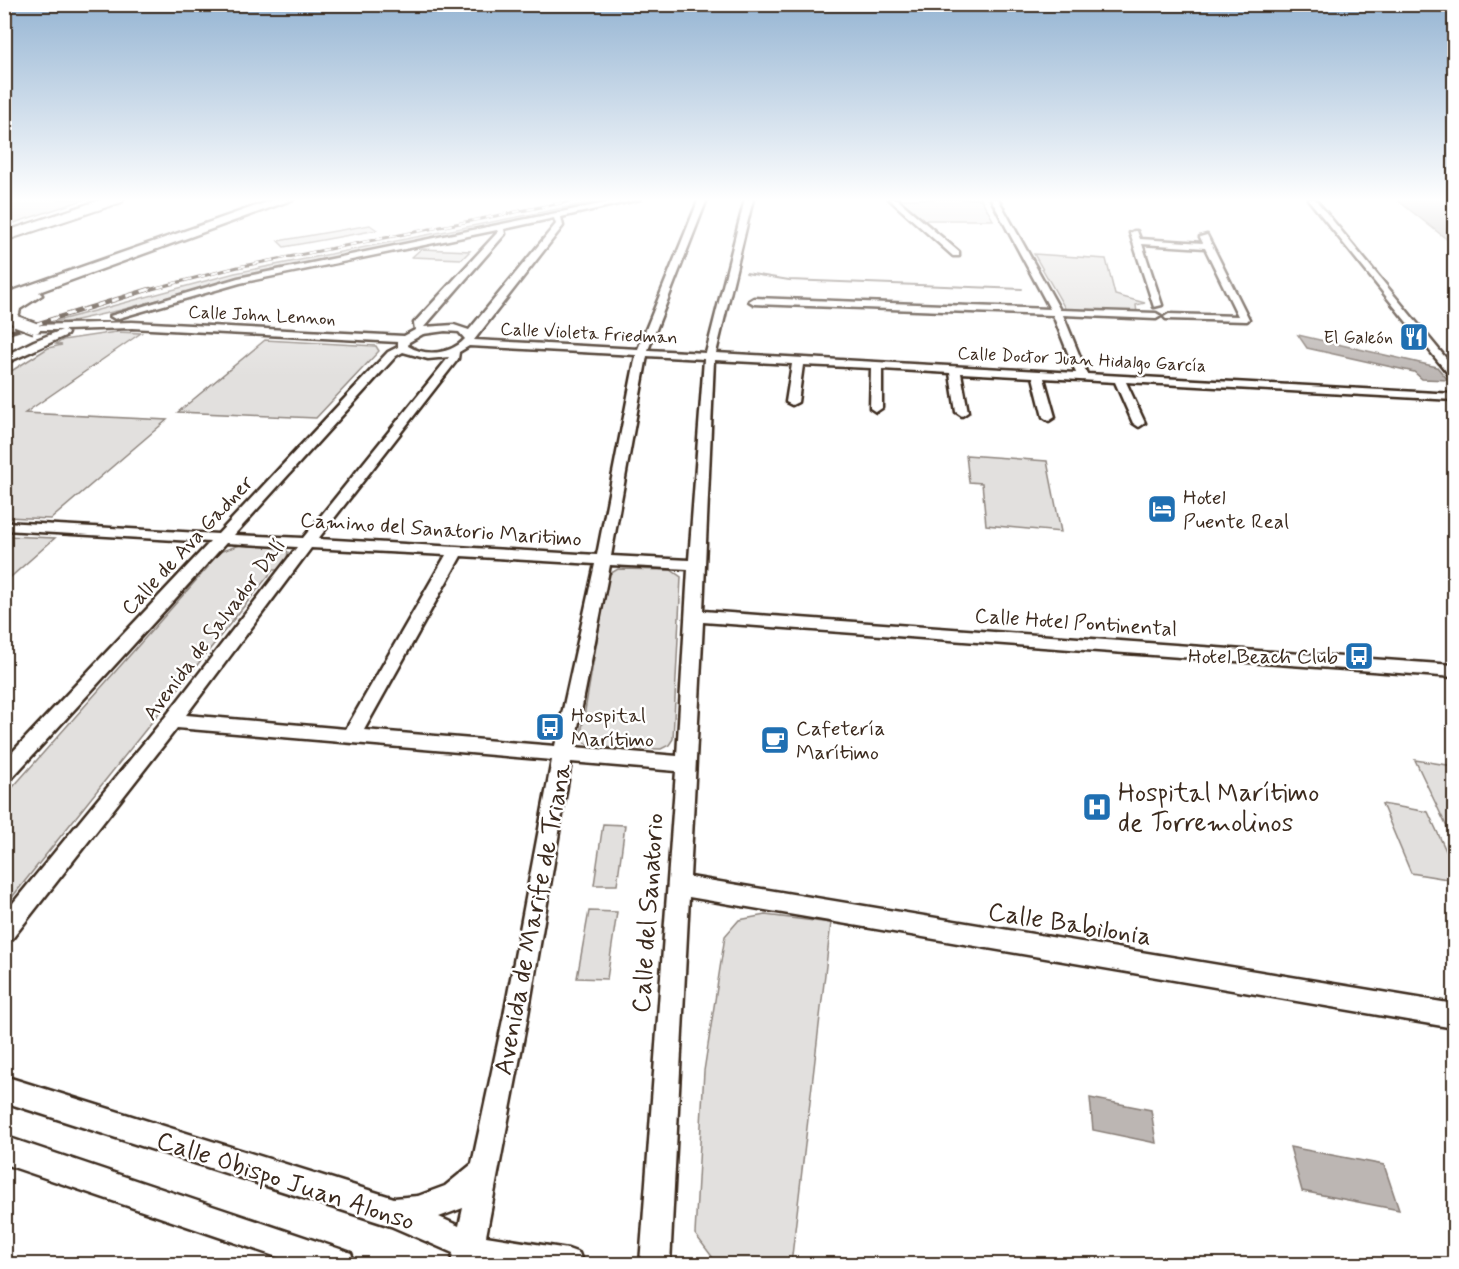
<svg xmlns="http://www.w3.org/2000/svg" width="1459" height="1269" font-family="Mynerve,sans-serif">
	<rect width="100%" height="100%" fill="#fff"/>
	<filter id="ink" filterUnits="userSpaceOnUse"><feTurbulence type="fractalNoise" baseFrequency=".0167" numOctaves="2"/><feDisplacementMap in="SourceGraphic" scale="12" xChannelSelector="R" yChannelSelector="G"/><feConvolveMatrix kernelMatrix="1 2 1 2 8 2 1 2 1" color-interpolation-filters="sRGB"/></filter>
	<g filter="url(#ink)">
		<path fill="#e2e0de" stroke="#8e857e" stroke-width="1.5" d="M5 199H86L5 226Z
			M608 199H626L234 279 121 310 50 326 42 325 235 273Z
			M898 199H981L993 220H923Z
			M370 225 377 230 284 247 278 241Z
			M421 249 470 251 462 259 412 257Z
			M1034 254 1106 259 1115 295 1145 303 1136 305 1137 313 1066 310Z
			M116 332 141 333 25 413 167 420 51 519 5 517V375L48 348 62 345 56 344 63 340Z
			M265 340 376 346 379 351 316 418 178 412Z
			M966 455 1047 461 1061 532 986 525 982 483 969 482Z
			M4 536H5L55 538 5 582Z
			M240 545 283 548 288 552 287 558 280 570H273L5 906V796L208 567 203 566 222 551Z
			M618 569 671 570 681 577 673 739 669 745 661 749 593 747 580 740 608 575Z
			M1415 760 1454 766V842Z
			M1382 804 1428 812 1454 868V880L1411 873Z
			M603 824 625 825 617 885H594Z
			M589 911 617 912 607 979 577 978Z
			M765 915 831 923 791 1264H725L713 1258 695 1234 704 1071 725 936 739 920Z"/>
		<path fill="#bcb6b3" stroke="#887e77" stroke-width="1.5" d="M1396 199H1454V245Z
			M1298 335 1437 367 1448 380 1422 379 1414 372 1307 348Z
			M1090 1098 1151 1110 1156 1143 1093 1130Z
			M1290 1147 1384 1165 1399 1210 1302 1191Z"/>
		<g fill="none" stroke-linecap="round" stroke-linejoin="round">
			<path stroke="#887e77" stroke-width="2" d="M746 273 789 280 1022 289"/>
			<g stroke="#3b2a1e" stroke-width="5">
				<path id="minor" d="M625 199H640L561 217 563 226 474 340 638 349 699 199H707L648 350 706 353 745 199H753L716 353 1076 373 1053 315 754 304 749 301 754 298 1050 309 991 199H998L1060 310 1156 313 1161 316 1156 319 1063 315 1087 374 1454 394V400L1126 382 1145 423 1139 427 1133 423 1115 382 1044 378 1055 417 1049 421 1043 417 1033 377 961 373 968 412 962 416 956 412 950 373 882 369V408L876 412 870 408 871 368 803 365 798 402 792 405 786 402 792 364 714 360 703 611 1454 665V677L703 622 690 877 1454 1004V1028L689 897 670 1264H640L676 771 571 762 528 1015 486 1236 568 1249 579 1253 583 1264H451L453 1253 391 1226 4 1102V1076L394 1198 418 1196 445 1186 472 1164 504 1015 552 760 177 728 12 939 4 942V914L166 716 297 547 226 543 11 779 4 782V761L210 542 4 530V522L218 534 388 352 398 347V342L132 328 64 330 68 333 67 335 4 364V356L34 341 62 330H31V326L35 325 132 322 404 336 415 330 414 323 498 232 497 230 240 283 115 319 110 316 238 278ZM554 218 556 224 469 330 454 325 424 327 505 234 504 229ZM445 331 459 332 465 339C451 354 426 357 408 346L409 342 423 334ZM469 346 636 355 597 555 318 539 458 359 459 352ZM403 352 428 359 449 357 303 538 234 535 396 356ZM647 356 704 359 689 560 611 556ZM311 548 446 555 346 729 186 715ZM461 556 595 564 555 746 364 730ZM610 565 688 569 677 756 574 747ZM463 1208 459 1226 439 1217Z
					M889 199H897L959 252V256H953Z
					M1308 199H1315L1454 368V377L1450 376Z
					M1134 231H1137L1140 239 1203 243 1200 237 1207 235 1249 319 1247 321 1166 319 1164 317 1169 314 1238 316 1205 248 1142 244 1162 305 1154 307 1130 233Z
					M4 1136 340 1249 351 1253 355 1264H298L4 1164Z"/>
			</g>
			<g stroke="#3b2a1e" stroke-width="5">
				<path id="primary" d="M276 199H294L39 292 42 295 20 309 17 322 4 323V307L9 302 4 303V294Z"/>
			</g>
			<g stroke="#3b2a1e" stroke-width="4">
				<path id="motorway" d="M103 199H124L122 202 4 241V232Z"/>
			</g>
			<use href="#minor" fill="#fff" fill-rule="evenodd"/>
			<use href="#primary" fill="#fff" fill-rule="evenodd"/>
			<use href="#motorway" fill="#fff" fill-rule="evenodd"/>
			<g stroke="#3b2a1e" stroke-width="3">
				<path id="rail-far1" d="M144 291 238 267 581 199"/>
			</g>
			<g stroke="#3b2a1e" stroke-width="4.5">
				<path id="rail" d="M4 334 150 289"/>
			</g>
			<use href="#rail-far1" stroke="#fff" stroke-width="2" stroke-dasharray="7" stroke-linecap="butt"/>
			<use href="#rail" stroke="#fff" stroke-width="3" stroke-dasharray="8" stroke-linecap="butt"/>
			<g stroke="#3b2a1e" stroke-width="14" stroke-linecap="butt">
				<path id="minor-bridge" d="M16 321 35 328"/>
			</g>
			<use href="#minor-bridge" stroke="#fff" stroke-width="10"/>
		</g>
	</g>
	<linearGradient id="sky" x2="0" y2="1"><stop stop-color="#96b5d3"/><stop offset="0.53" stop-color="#fff"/><stop offset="1" stop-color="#fff" stop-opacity="0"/></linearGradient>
	<rect width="1459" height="377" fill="url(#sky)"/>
	<defs>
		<g id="restaurant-square" transform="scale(1.5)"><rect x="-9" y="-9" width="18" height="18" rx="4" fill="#1f6fb2" stroke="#fff"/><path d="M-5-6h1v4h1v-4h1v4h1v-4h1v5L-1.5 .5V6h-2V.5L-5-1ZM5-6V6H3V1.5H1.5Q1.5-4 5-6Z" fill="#fff"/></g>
		<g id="hotel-square" transform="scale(1.5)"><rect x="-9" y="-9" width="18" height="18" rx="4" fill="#1f6fb2" stroke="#fff"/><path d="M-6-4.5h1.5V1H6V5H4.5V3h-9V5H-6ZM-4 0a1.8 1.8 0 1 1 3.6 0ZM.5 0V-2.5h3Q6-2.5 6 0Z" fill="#fff"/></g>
		<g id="bus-square" transform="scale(1.5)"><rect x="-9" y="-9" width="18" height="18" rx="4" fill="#1f6fb2" stroke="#fff"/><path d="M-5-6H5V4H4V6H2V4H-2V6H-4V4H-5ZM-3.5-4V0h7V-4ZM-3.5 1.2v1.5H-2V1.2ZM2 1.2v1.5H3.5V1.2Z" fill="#fff"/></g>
		<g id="cafe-square" transform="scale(1.5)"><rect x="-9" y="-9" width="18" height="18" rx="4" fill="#1f6fb2" stroke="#fff"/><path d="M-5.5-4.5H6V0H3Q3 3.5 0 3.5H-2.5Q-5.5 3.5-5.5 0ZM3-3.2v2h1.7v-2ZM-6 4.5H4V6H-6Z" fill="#fff"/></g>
		<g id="hospital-square" transform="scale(1.5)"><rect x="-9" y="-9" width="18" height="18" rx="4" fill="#1f6fb2" stroke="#fff"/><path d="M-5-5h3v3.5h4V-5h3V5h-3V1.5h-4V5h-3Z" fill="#fff"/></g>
	</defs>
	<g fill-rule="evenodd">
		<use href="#restaurant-square" x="1414" y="337"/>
		<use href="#hotel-square" x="1162" y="509"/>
		<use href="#bus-square" x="1359" y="656"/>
		<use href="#bus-square" x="550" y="727"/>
		<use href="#cafe-square" x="775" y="740"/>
		<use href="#hospital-square" x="1097" y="807"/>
	</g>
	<g text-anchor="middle" stroke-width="5" stroke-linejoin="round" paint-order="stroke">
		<g font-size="18" fill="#3b2a1e" stroke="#fff">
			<text transform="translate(262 315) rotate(3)" y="6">Calle John Lennon</text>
			<text transform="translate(589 333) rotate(3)" y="6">Calle Violeta Friedman</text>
			<text transform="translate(1082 359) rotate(3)" y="6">Calle Doctor Juan Hidalgo García</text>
		</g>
		<g font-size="18" fill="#3b2a1e" stroke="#fff" text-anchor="end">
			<text x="1393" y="343">El Galeón</text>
		</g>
		<g font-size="21" fill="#3b2a1e" stroke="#fff" text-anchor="start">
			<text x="1183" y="504">Hotel<tspan x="1183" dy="24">Puente Real</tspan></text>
			<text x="1338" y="663" text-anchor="end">Hotel Beach Club</text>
			<text x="571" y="722">Hospital<tspan x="571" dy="24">Marítimo</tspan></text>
			<text x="796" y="735">Cafetería<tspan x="796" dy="24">Marítimo</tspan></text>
		</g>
		<g font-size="21" fill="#3b2a1e" stroke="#fff">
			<text transform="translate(441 529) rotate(4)" y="7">Camino del Sanatorio Maritimo</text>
			<text transform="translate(187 545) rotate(-47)" y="7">Calle de Ava Gadner</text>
			<text transform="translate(1076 622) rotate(4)" y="7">Calle Hotel Pontinental</text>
			<text transform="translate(214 629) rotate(-53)" y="7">Avenida de Salvador Dalí</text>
		</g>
		<g font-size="26" fill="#3b2a1e" stroke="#fff" text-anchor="start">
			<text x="1118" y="801">Hospital Marítimo<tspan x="1118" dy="30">de Torremolinos</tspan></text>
		</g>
		<g font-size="26" fill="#3b2a1e" stroke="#fff">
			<text transform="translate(647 913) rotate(-86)" y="9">Calle del Sanatorio</text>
			<text transform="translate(532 919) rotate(-79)" y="9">Avenida de Marife de Triana</text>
			<text transform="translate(1070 923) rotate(9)" y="9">Calle Babilonia</text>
			<text transform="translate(286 1180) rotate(18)" y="9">Calle Obispo Juan Alonso</text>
		</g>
	</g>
	<rect width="1459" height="1269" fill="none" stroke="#fff" stroke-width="24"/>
	<rect x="12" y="12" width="1435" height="1245" fill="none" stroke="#3b2a1e" stroke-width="2" filter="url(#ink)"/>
</svg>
